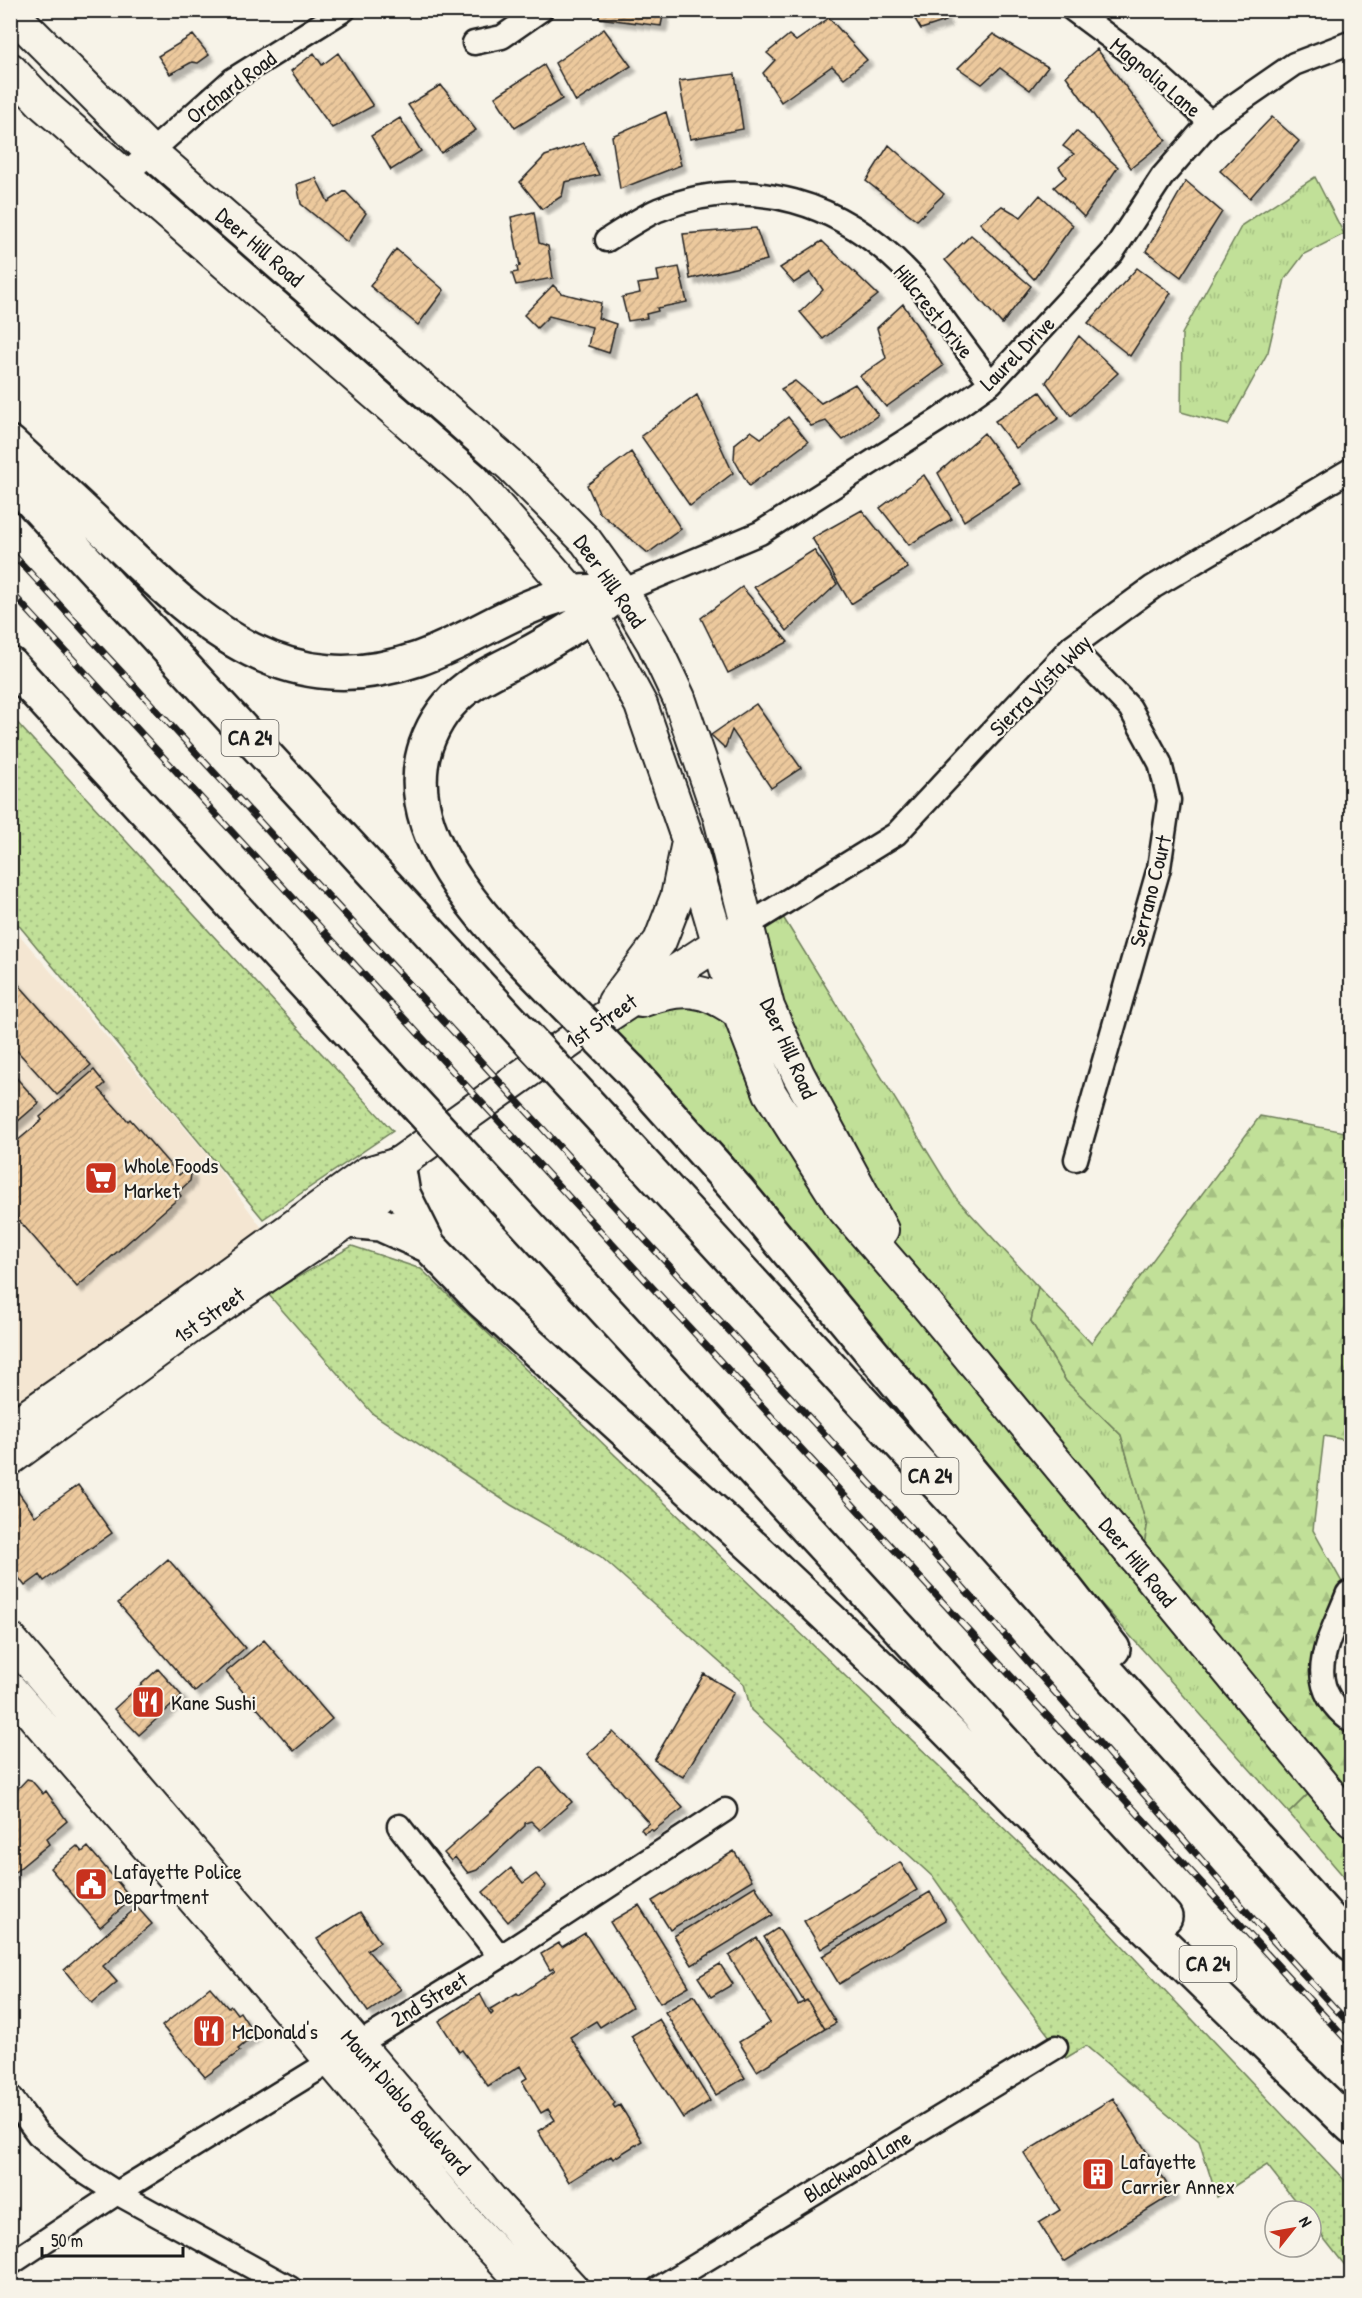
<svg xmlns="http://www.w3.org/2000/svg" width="1362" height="2298" font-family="'Patrick Hand',sans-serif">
	<defs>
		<pattern id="grass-tufts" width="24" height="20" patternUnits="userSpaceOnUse" patternTransform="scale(1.5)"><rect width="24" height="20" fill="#c1e098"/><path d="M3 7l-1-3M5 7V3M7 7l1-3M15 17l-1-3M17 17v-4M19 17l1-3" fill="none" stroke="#a5c082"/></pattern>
		<pattern id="forest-firs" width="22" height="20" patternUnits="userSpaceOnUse" patternTransform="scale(1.5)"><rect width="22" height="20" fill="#c1e098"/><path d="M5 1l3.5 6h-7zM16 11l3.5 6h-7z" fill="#a5c082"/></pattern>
		<pattern id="park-dots" width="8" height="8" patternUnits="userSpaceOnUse" patternTransform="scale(1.5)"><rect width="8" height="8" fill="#c1e098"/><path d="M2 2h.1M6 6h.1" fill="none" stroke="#a5c082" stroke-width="1.8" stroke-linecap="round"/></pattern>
		<pattern id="building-hatch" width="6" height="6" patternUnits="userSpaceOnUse" patternTransform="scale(1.5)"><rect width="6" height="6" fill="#ecc99d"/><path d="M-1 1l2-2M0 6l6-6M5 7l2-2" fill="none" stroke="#caac87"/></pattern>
		<filter id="shadow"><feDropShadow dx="5.5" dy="5.5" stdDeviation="1.5" flood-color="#0004"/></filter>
	</defs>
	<rect width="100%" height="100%" fill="#f7f3e8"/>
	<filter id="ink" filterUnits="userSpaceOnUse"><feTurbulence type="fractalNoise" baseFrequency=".0167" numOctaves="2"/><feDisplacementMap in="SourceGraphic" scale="12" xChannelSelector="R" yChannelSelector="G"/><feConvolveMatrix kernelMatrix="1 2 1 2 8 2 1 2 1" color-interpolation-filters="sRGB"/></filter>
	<g filter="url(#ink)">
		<path fill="#f4e6d2" d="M10 924 213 1161 267 1235 10 1419Z"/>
		<path fill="url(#grass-tufts)" stroke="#6e7e5a" stroke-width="1.5" d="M1315 177 1344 234 1304 254 1285 279 1268 352 1228 425 1181 412 1182 334 1242 225Z
			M778 909 956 1198 1038 1287 1031 1321 1066 1381 1121 1435 1147 1527 1141 1565 1320 1782 1289 1813 1054 1551 601 1021 717 996 770 1093 861 1195 748 925Z"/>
		<path fill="url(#forest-firs)" stroke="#6e7e5a" stroke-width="1.5" d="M1260 1116 1351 1133V1441L1324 1436 1313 1530 1348 1593 1323 1659 1351 1722V1885L1289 1813 1320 1783 1141 1565 1147 1527 1121 1435 1066 1381 1031 1321 1038 1287 1091 1343Z"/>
		<path fill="url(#park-dots)" stroke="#6e7e5a" stroke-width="1.5" d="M10 716H11L393 1131 263 1219 11 916Z
			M352 1246 421 1269 1086 1907 1351 2187V2273L1311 2222V2211H1303L1267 2165 1217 2197 1199 2141 1086 2046 1066 2058 1001 1973 934 1878 751 1710 744 1684 600 1556 511 1505 373 1414 268 1294Z"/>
		<path fill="url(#building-hatch)" stroke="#1c1c1c" stroke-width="1.5" filter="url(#shadow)" d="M599 10H664L661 26 599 18Z
			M905 10H943L946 21 921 29 912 14Z
			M829 18 867 60 844 78 832 66 781 102 763 73 775 60 767 53 789 35 796 41Z
			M604 29 631 66 576 102 555 63Z
			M993 34 1048 67 1030 90 1000 68 982 84 958 68Z
			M193 35 209 55 198 63 192 62 170 74 158 56Z
			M1097 49 1166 140 1131 168 1066 76Z
			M314 53 322 65 338 53 373 106 332 128 291 71Z
			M544 65 562 99 515 128 495 97Z
			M735 74 743 129 690 139 679 81Z
			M441 85 476 130 441 153 408 105Z
			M666 112 681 165 620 189 612 136Z
			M1272 117 1299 141 1250 198 1220 171Z
			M400 118 421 151 391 170 371 136Z
			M1076 131 1118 167 1084 217 1054 187 1066 177 1059 167 1074 154 1063 146Z
			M584 143 599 175 565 182 562 196 542 209 520 182 545 156Z
			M889 145 944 194 917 220 866 181Z
			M316 178 328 202 345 191 366 213 347 242 301 204 297 184Z
			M1186 181 1222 212 1181 277 1146 251Z
			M1040 195 1073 225 1034 279 980 223 1002 206 1021 217Z
			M534 212 539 243 548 246 553 278 516 285 512 273 518 272 517 267 520 266 511 217Z
			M756 228 767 260 690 279 683 234Z
			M971 235 1031 286 1002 324 945 260Z
			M822 241 878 295 823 339 800 312 823 290 811 272 794 283 780 268Z
			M396 249 444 290 418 325 370 286Z
			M679 267 687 302 657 308 658 311 646 314 647 318 628 321 622 297 640 293 638 284 659 281 657 271Z
			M1137 268 1171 293 1130 356 1088 323Z
			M553 285 561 293 601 303 598 318 616 324 609 353 588 346 592 327 549 316 537 328 524 315Z
			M903 304 943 366 886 407 860 376 886 358 877 328Z
			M1079 336 1118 373 1071 416 1046 382Z
			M795 381 821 403 855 384 878 415 843 440 826 421 811 426 781 389Z
			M1040 392 1059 418 1016 448 995 421Z
			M697 395 733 473 690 506 641 436Z
			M788 417 808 442 749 486 734 459 735 444 751 431 761 438Z
			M984 433 1021 484 964 521 938 473Z
			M631 452 681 529 648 553 599 512 587 485Z
			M924 475 952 519 909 545 880 508Z
			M862 510 908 568 851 604 812 538Z
			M814 550 837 584 787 631 754 587Z
			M742 587 788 642 728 673 701 618Z
			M756 704 801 768 771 788 732 730 725 748 711 735Z
			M10 975 91 1065 57 1095 10 1043Z
			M94 1070 105 1084 99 1089 128 1121 130 1119 179 1175 186 1169 191 1174 190 1181 178 1192 181 1196 77 1287 10 1210V1147L42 1120 40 1117Z
			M10 1071 39 1103 10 1128Z
			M78 1485 112 1533 44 1581 40 1575 25 1586 10 1566V1546L18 1541 10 1531V1489L14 1486 35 1516Z
			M168 1559 245 1648 195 1692 118 1603Z
			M264 1640 332 1719 294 1751 226 1672Z
			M158 1669 182 1696 139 1735 114 1709Z
			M704 1674 734 1692 683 1777 654 1760Z
			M613 1732 639 1757 683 1808 653 1831 651 1829 644 1833 641 1829 649 1823 587 1754Z
			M541 1767 572 1802 540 1830 531 1821 525 1823V1826L477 1870 468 1873 455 1857 451 1861 444 1853Z
			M27 1779 31 1780 43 1794 46 1791 67 1821 46 1839 49 1844 10 1876V1797Z
			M77 1846 82 1852 88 1847 132 1899 100 1927 50 1868Z
			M734 1851 752 1880 670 1930 652 1901Z
			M900 1862 917 1890 821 1949 804 1921Z
			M511 1868 523 1883 536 1874 546 1886 508 1922 483 1892Z
			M755 1886 773 1915 692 1965 674 1936Z
			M930 1892 946 1920 839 1984 822 1956Z
			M639 1905 689 1986 660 2003 610 1922Z
			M137 1907 152 1924 103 1966 117 1982 92 2003 64 1970Z
			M360 1912 380 1942 367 1950 401 1989 368 2012 317 1939Z
			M778 1928 836 2023 825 2029 807 2000 804 2002 764 1937Z
			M585 1933 632 2007 600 2027 596 2021 570 2037 615 2103 613 2105 615 2108 620 2105 642 2141 613 2159 611 2156 569 2182 538 2131 555 2120 548 2109 541 2113 522 2081 527 2078 520 2066 488 2086 462 2050 459 2052 439 2021 480 1994 491 2015 493 2013 490 2009 517 1993 519 1995 555 1970 554 1968 550 1970 541 1954 559 1943 562 1947Z
			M757 1938 798 2005 807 2000 825 2029 757 2071 739 2042 770 2023 729 1956Z
			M720 1964 733 1984 711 1997 698 1977Z
			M210 1987 228 2008 231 2006 237 2014 240 2012 255 2035 238 2049 240 2051 205 2077 162 2026Z
			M694 1995 745 2078 716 2095 665 2012Z
			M659 2019 710 2101 683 2118 631 2036Z
			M1113 2098 1173 2194 1064 2262 1039 2223 1060 2210 1024 2153Z"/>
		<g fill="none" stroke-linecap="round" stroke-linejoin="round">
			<g stroke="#1c1c1c" stroke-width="27">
				<path id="street" d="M1073 10 1147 65 1210 122
					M474 43 502 37 541 10
					M125 175 232 80 344 10
					M607 240C623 230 640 218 658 210 751 172 843 203 910 274 920 284 928 298 937 310 955 335 973 359 991 383
					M622 591 760 533 940 419 991 383 1112 253 1162 177 1210 122 1294 64 1352 42
					M1071 647 1130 708 1160 763 1169 800 1159 868 1076 1159
					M748 925 896 834 1071 647 1153 587 1352 469
					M1348 1593C1329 1642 1299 1683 1352 1722
					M399 1826 500 1957
					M10 2096 38 2134 78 2168 117 2193 290 2288
					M10 2264 117 2193 500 1957 725 1810
					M659 2288 1056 2047"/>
			</g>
			<g stroke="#1c1c1c" stroke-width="36">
				<path id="secondary" d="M10 11 151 152 511 466 586 541 622 591 653 643 679 698 720 818 768 1007 798 1074 882 1230
					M10 69 44 105 473 479 593 616 641 705 688 840 739 1013 770 1093 842 1207 925 1303 1352 1821
					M641 1001C681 986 705 987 739 1013
					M614 1002 660 941 677 897 687 847
					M10 1428 176 1312 367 1173 398 1164 586 1030 734 933
					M10 1459 192 1326 348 1221 380 1195 398 1164
					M10 1639 491 2200 572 2288
					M10 1689 225 1935 467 2222 529 2288"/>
			</g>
			<g stroke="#1c1c1c" stroke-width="38">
				<path id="highway" d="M10 443C46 476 82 509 117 543 205 628 287 704 418 659 470 641 517 605 572 593 587 590 606 592 622 591
					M10 478 490 998
					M10 664 388 1074
					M552 991C494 931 395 837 426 745 434 722 449 701 468 687 484 675 502 668 520 658 556 639 590 618 622 591
					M630 1070 739 1192 1041 1557 1113 1649
					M605 1122 977 1527 1352 1944
					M398 1164 403 1194 429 1246
					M497 1192 1165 1917
					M348 1221 380 1224 429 1246 482 1301 762 1555 941 1724 1052 1836 1352 2127"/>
			</g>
			<use href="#street" stroke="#f7f3e8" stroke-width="22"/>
			<use href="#secondary" stroke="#f7f3e8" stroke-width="32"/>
			<use href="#highway" stroke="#f7f3e8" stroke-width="33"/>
			<g stroke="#1c1c1c" stroke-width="7">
				<path id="rail" d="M10 551 912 1529 1255 1921 1352 2027
					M10 591 1352 2046"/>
			</g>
			<use href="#rail" stroke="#f7f3e8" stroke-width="4.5" stroke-dasharray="14" stroke-linecap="butt"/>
			<g stroke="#1c1c1c" stroke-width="38" stroke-linecap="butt">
				<path id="highway-bridge" d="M552 991 630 1070
					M490 998 605 1122
					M388 1074 497 1192"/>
			</g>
			<use href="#highway-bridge" stroke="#f7f3e8" stroke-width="33"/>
		</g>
	</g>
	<defs>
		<g id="supermarket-square" transform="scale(1.725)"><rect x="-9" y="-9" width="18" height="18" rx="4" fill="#c8321e" stroke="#f7f3e8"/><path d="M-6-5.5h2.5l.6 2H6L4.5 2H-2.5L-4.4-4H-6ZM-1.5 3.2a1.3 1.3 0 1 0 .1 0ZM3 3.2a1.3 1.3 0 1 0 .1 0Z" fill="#fff"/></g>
		<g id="restaurant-square" transform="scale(1.725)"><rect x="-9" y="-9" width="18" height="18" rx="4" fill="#c8321e" stroke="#f7f3e8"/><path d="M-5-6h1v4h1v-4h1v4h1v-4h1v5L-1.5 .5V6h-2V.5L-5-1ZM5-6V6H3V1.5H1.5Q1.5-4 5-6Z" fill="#fff"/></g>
		<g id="civic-square" transform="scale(1.725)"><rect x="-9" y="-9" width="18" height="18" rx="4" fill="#c8321e" stroke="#f7f3e8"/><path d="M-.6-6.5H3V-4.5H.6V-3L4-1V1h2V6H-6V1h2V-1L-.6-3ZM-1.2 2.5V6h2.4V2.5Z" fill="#fff"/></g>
		<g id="building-square" transform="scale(1.725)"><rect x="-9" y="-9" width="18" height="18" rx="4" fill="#c8321e" stroke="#f7f3e8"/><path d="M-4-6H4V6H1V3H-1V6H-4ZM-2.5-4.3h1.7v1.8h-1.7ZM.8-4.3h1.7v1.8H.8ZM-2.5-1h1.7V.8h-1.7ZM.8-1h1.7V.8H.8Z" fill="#fff"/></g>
	</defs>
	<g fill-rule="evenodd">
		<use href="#supermarket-square" x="101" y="1178"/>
		<use href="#restaurant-square" x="148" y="1702"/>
		<use href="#civic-square" x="91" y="1884"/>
		<use href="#restaurant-square" x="209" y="2031"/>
		<use href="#building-square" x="1098" y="2174"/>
	</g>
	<g text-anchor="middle" stroke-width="4.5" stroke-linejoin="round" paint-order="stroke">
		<g fill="#f7f3e8" stroke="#5e5c59" stroke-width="1.5">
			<rect x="221.5" y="720" width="57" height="36" rx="4.5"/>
			<rect x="901.5" y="1458" width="57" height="36" rx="4.5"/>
			<rect x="1179.5" y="1946" width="57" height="36" rx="4.5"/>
		</g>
		<g font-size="21" font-weight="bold" fill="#1c1c1c">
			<text x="250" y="745">CA 24</text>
			<text x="930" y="1483">CA 24</text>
			<text x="1208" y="1971">CA 24</text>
		</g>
		<g font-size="22" fill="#1c1c1c" stroke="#f7f3e8">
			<text transform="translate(1156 77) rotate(40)" y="8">Magnolia Lane</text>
			<text transform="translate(231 87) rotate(-37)" y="8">Orchard Road</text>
			<text transform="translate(260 247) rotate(41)" y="8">Deer Hill Road</text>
			<text transform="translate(934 311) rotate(51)" y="8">Hillcrest Drive</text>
			<text transform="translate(1017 353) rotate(-45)" y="8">Laurel Drive</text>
			<text transform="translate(610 581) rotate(55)" y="8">Deer Hill Road</text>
			<text transform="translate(1040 685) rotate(-45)" y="8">Sierra Vista Way</text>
			<text transform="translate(1150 891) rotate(-76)" y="8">Serrano Court</text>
			<text transform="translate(601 1021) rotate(-34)" y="8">1st Street</text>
			<text transform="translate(789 1048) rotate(66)" y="8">Deer Hill Road</text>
			<text transform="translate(209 1315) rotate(-35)" y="8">1st Street</text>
			<text transform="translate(1138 1562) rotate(51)" y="8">Deer Hill Road</text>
			<text transform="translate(429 1999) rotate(-31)" y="8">2nd Street</text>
			<text transform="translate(406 2102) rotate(49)" y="8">Mount Diablo Boulevard</text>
			<text transform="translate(857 2166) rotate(-31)" y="8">Blackwood Lane</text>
		</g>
		<g font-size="22" fill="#1c1c1c" stroke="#f7f3e8" text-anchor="start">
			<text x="124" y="1173">Whole Foods<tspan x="124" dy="25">Market</tspan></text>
			<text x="171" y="1710">Kane Sushi</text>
			<text x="114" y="1879">Lafayette Police<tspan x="114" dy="25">Department</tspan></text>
			<text x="232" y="2039">McDonald's</text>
			<text x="1121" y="2169">Lafayette<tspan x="1121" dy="25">Carrier Annex</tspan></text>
		</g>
	</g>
	<rect width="1362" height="2298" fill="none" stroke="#f7f3e8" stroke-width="36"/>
	<rect x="18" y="18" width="1326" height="2262" fill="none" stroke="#1c1c1c" stroke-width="2" filter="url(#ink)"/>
	<g transform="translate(1293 2229) rotate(59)"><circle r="28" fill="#f7f3e8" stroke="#9f9d96" stroke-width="1.5"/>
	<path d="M0-4.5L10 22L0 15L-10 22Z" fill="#c8321e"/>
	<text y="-9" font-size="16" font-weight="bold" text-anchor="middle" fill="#1c1c1c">N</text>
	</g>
	<path d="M42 2247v9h141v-9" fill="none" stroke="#1c1c1c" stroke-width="3"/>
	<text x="51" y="2247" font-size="18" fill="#1c1c1c" stroke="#f7f3e8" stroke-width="4.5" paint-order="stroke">50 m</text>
</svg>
